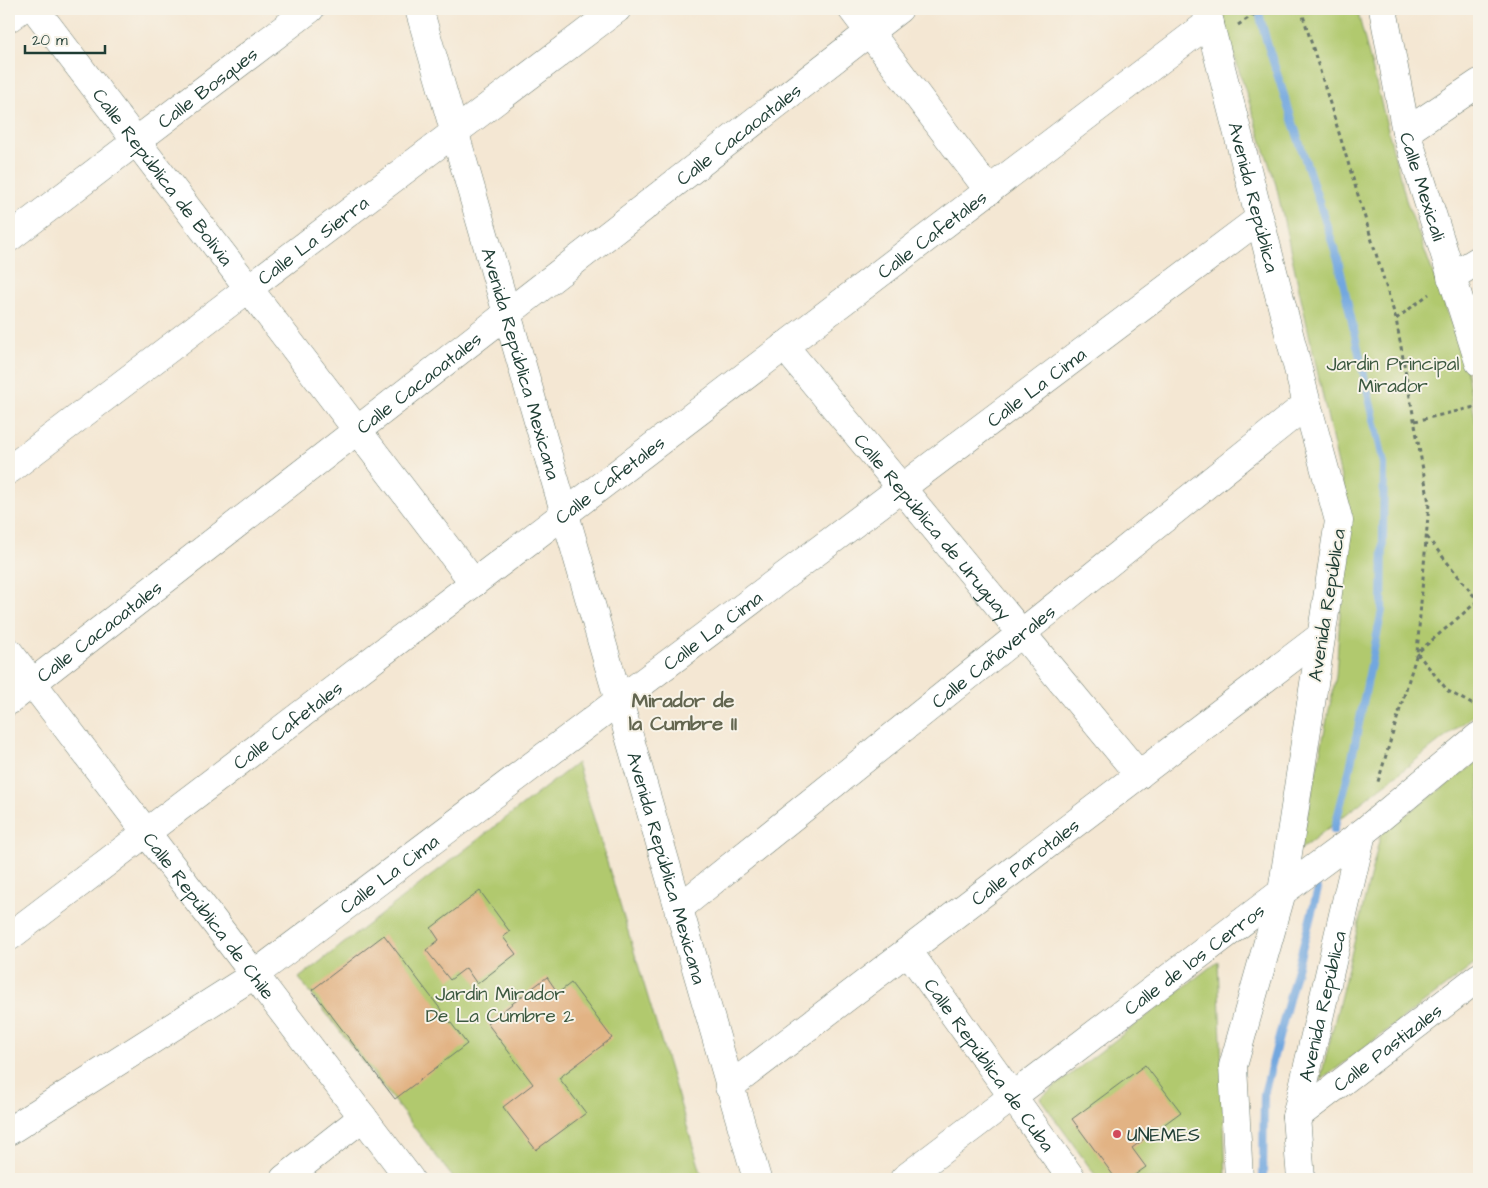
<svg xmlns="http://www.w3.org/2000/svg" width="1488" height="1188" font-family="'Architects Daughter',sans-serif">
	<rect width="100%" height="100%" fill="#f7f3e8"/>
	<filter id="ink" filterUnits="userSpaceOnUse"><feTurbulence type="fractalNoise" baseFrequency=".02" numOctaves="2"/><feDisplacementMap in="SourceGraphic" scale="10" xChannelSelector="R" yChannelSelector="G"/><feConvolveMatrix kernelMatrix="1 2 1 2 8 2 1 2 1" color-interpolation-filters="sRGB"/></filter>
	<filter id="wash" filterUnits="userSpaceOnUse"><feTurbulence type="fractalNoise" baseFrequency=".0096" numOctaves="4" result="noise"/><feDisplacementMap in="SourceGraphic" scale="20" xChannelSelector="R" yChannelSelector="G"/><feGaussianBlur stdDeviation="1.12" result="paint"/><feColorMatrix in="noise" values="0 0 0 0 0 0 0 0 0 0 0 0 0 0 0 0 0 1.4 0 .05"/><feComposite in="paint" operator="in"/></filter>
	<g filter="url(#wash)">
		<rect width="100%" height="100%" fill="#f4e7d3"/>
		<path fill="#b1c96e" stroke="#688351" d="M1219 9H1357L1406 200 1464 357 1479 440V711L1300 850 1336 676 1347 505 1276 185Z
			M1479 761V961L1320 1081 1381 833Z
			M577 763 703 1179H454L299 978Z
			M1218 961 1226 1179H1098L1040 1098Z"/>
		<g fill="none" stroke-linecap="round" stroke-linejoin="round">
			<path stroke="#72a7df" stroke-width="8" d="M1258 9 1267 43 1338 260 1384 464 1382 610 1350 768 1334 830
				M1263 1179 1264 1094 1318 889"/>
		</g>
		<g id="blocks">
			<path fill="#e2b384" d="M480 891 510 932 503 937 516 954 477 984 466 968 450 980 426 950 439 940 431 928Z
				M384 935 467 1044 395 1099 312 990Z
				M547 977 558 993 571 983 612 1038 559 1078 586 1113 536 1150 503 1107 533 1084 487 1023Z
				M1145 1065 1181 1112 1132 1148 1146 1167 1129 1179H1116L1072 1119Z"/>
		</g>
	</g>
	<g filter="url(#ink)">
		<use href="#blocks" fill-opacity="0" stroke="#6a786c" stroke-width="1"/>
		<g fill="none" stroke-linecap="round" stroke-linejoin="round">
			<g stroke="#6a786c" stroke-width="29">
				<g id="street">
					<path id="s1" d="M35 9 474 583"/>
					<path id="s2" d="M419 9 757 1179"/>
					<path d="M852 9 989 191"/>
					<path id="s3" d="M1206 9 1307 404 1339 521 1282 892 1233 1066 1239 1179"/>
					<path id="s4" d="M1383 9 1406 132 1479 362"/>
					<path d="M9 18 21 9"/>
					<path d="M1406 132 1479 83"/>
					<path id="s5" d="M9 238 310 9"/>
					<path d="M1451 277 1479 260"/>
					<path id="s6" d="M784 346 1139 775"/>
					<path id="s7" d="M9 470 617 9"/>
					<path id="s8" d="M9 652 410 1179"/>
					<path id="s9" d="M9 701 899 9"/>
					<path id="s10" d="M678 909 1307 404"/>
					<path id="s11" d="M9 937 1210 22"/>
					<path id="s12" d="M908 951 1072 1179"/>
					<path id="s13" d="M729 1087 1321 636"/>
					<path id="s14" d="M1296 1117 1479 977"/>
					<path id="s15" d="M9 1131 254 975 1259 219"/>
					<path d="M284 1179 363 1117"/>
					<path id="s16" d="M904 1179 1282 892 1362 833 1479 736"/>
					<path id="s17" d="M1301 1179 1296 1117 1362 833"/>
				</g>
			</g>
			<path stroke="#6a786c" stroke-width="3" stroke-dasharray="4 4" stroke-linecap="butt" d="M1301 9 1396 319 1429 503 1417 653 1377 785
				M1238 25 1262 9
				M1396 319 1429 294
				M1415 421 1479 406
				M1427 537 1478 601
				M1479 708 1448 691 1417 653 1479 600"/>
			<use href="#street" stroke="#fff" stroke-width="28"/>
		</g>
	</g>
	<circle fill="#d1495b" stroke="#f7f3e8" stroke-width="2" cx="1117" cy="1134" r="5"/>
	<g text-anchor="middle" stroke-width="4" stroke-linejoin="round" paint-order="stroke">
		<g font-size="19" fill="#1f3d34" stroke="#f7f3e8">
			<text dy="7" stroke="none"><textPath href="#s5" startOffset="249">Calle Bosques</textPath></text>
			<text dy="7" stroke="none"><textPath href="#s9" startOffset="924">Calle Cacaoatales</textPath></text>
			<text dy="7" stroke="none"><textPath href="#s1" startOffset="211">Calle República de Bolivia</textPath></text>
			<text dy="7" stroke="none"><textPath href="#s4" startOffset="182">Calle Mexicali</textPath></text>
			<text dy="7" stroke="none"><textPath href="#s3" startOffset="194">Avenida República</textPath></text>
			<text dy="7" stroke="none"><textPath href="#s11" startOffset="1160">Calle Cafetales</textPath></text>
			<text dy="7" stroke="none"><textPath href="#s7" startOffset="381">Calle La Sierra</textPath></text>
			<text dy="7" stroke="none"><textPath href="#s2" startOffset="369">Avenida República Mexicana</textPath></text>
			<text dy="7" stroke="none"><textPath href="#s9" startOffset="519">Calle Cacaoatales</textPath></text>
			<text dy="7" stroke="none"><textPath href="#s15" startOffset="1269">Calle La Cima</textPath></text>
			<text dy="7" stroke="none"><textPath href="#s11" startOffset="755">Calle Cafetales</textPath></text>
			<text dy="7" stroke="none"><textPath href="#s6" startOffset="234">Calle República de Uruguay</textPath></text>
			<text transform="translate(1326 605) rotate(-81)" y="7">Avenida República</text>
			<text dy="7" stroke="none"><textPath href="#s15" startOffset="864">Calle La Cima</textPath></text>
			<text dy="7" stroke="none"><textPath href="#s9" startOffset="114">Calle Cacaoatales</textPath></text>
			<text dy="7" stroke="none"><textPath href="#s10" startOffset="404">Calle Cañaverales</textPath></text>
			<text dy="7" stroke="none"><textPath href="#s11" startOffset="350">Calle Cafetales</textPath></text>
			<text dy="7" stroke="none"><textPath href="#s13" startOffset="372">Calle Parotales</textPath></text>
			<text dy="7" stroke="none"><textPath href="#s2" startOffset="894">Avenida República Mexicana</textPath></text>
			<text dy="7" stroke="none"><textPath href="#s15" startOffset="459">Calle La Cima</textPath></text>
			<text dy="7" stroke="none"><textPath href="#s8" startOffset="331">Calle República de Chile</textPath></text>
			<text dy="7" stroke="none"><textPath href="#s16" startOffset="364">Calle de los Cerros</textPath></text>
			<text dy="7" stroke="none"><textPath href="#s17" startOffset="176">Avenida República</textPath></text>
			<text dy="7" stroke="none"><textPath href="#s14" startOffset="115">Calle Pastizales</textPath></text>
			<text dy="7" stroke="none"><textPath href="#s12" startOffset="140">Calle República de Cuba</textPath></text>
		</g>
		<g font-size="19" fill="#3c5940" stroke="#f7f3e8">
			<text x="1393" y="370">Jardin Principal<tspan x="1393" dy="22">Mirador</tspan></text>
			<text x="500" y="1000">Jardin Mirador<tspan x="500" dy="22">De La Cumbre 2</tspan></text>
		</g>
		<g font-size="19" fill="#1f3d34" stroke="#f7f3e8" text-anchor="start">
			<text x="1127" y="1141">UNEMES</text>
		</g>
		<g font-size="20" font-weight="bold" fill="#636650" stroke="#f7f3e8">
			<text x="683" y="707">Mirador de<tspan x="683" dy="23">la Cumbre II</tspan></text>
		</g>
	</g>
	<rect width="1488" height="1188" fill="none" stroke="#f7f3e8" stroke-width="30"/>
	<path d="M25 45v8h80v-8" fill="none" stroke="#1f3d34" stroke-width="2.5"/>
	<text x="32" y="45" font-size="15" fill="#1f3d34" stroke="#f7f3e8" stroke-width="4" paint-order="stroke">20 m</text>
</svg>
